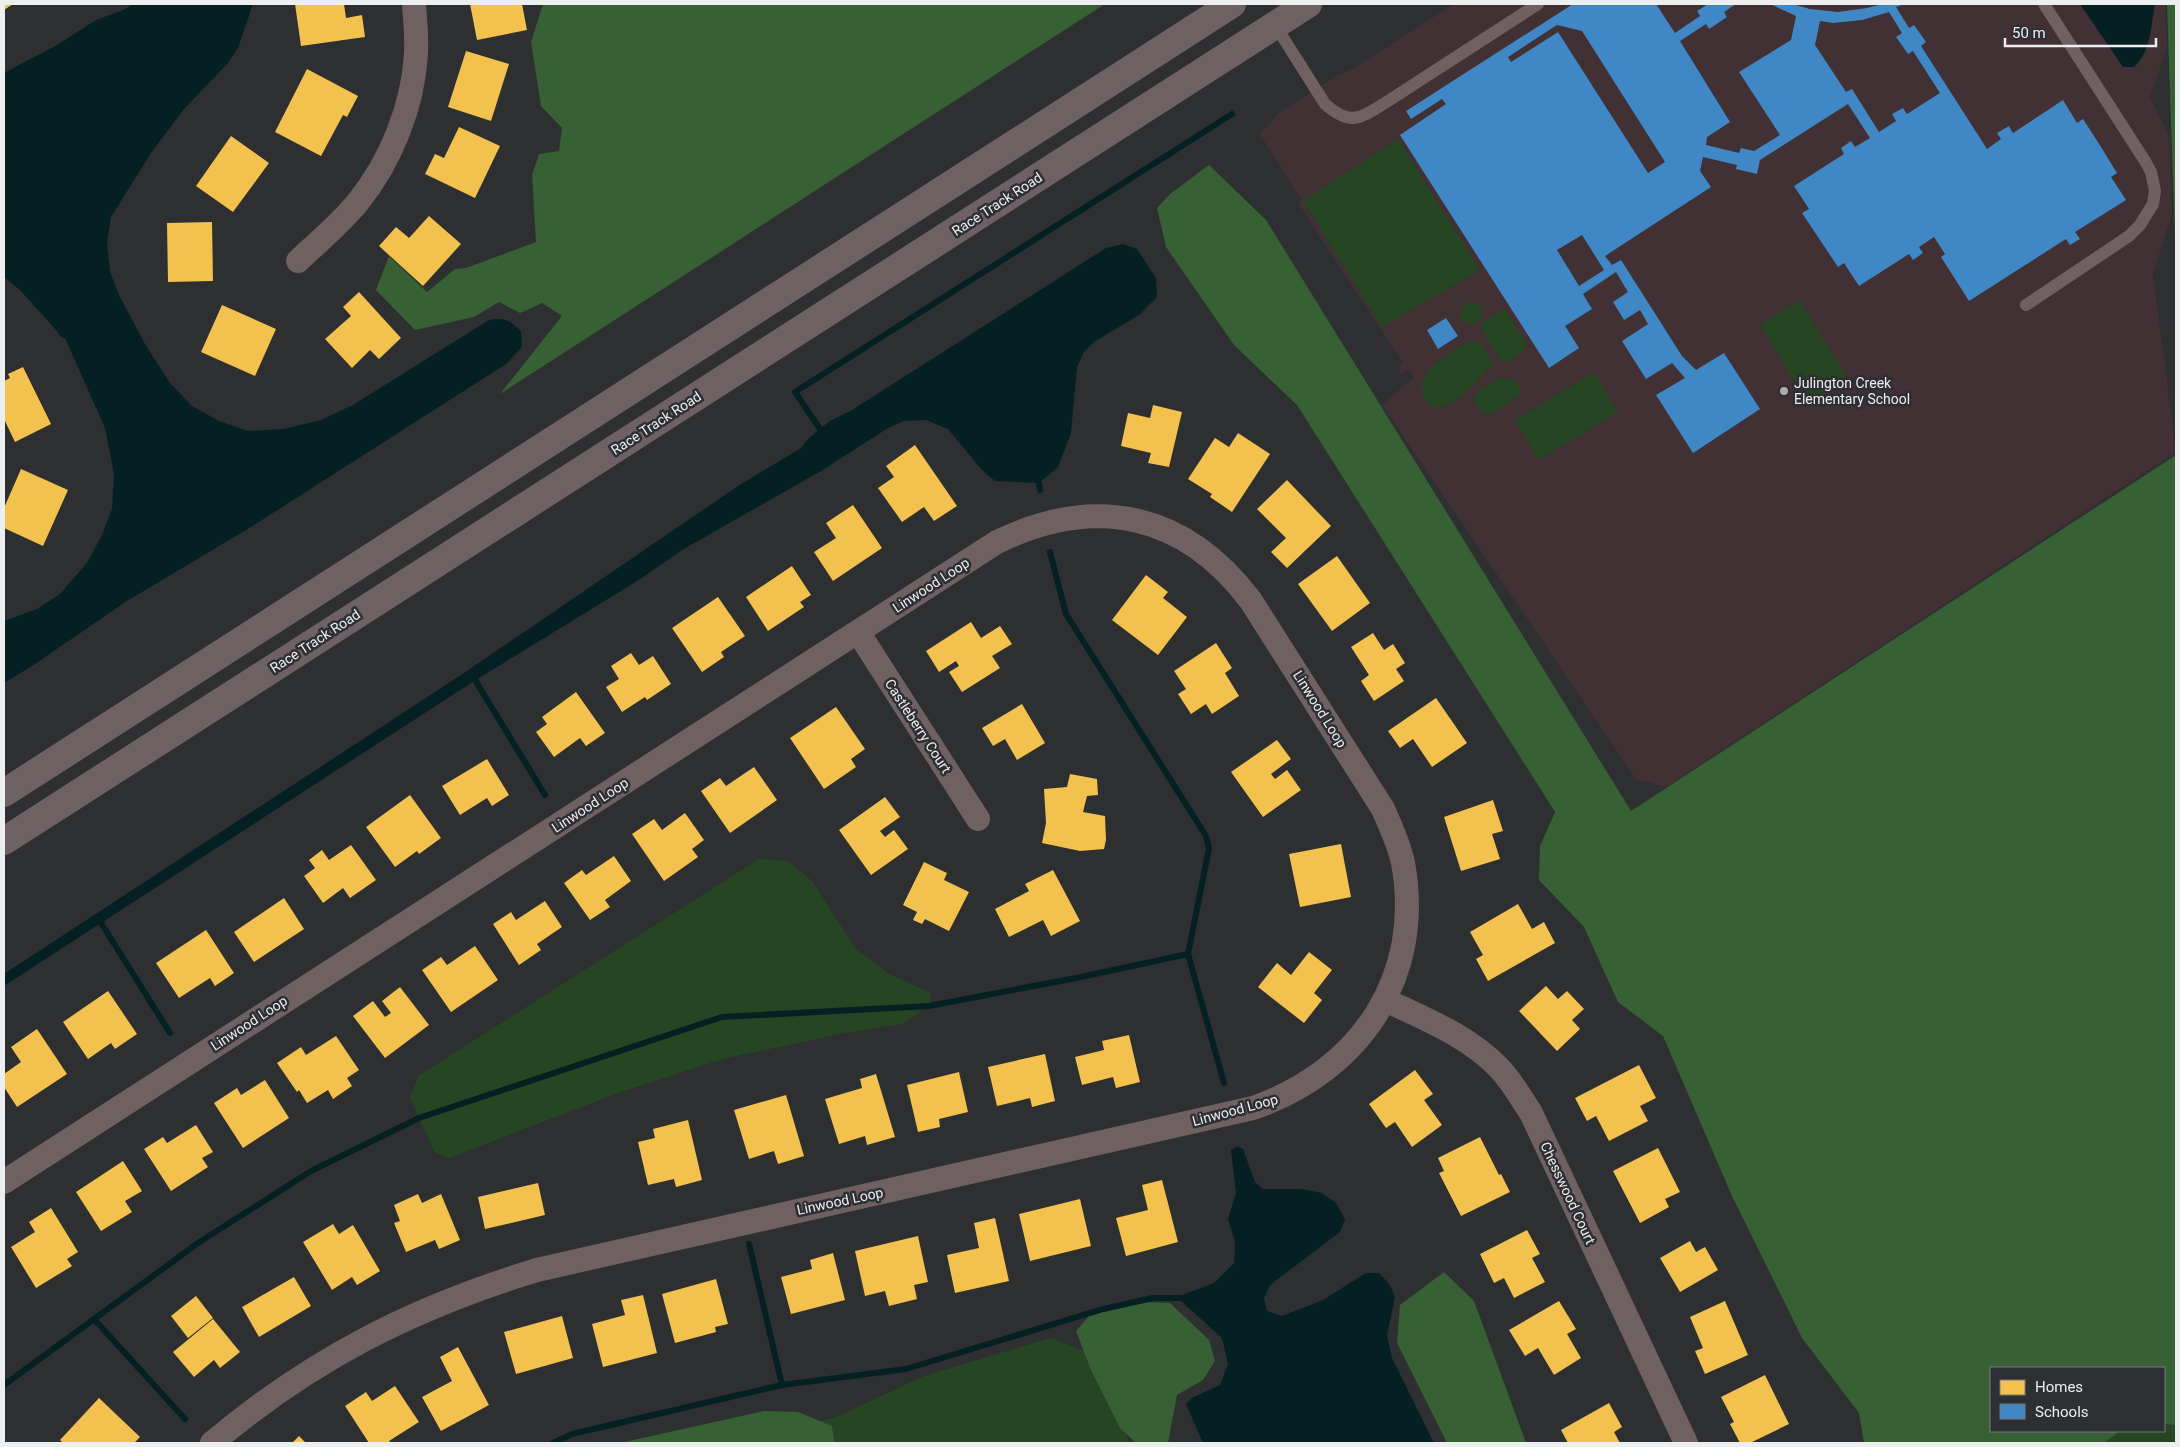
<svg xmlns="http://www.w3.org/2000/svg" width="2180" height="1447" font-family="Roboto,sans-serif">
	<rect width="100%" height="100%" fill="#2e2f31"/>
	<path fill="#413034" d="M1454 4H2165L2167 48 2150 97 2169 136 2172 215 2153 273 2176 452 1666 787 1636 779 1382 405 1414 377 1408 369 1402 374 1398 368 1403 363 1298 203 1301 199 1260 134 1280 112 1335 77 1354 68Z"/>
	<path fill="#254523" d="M1398 139 1480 270 1382 327 1303 201Z
		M1799 300 1848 379 1809 404 1760 325Z
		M1460 313a11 11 0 1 1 22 0a11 11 0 1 1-22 0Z
		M1505 310 1527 344 1526 349 1506 362 1501 361 1481 329V323L1500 311Z
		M1470 341H1477C1482 346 1491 356 1491 364 1491 367 1466 392 1462 396 1456 401 1448 405 1441 408 1433 407 1427 405 1423 396 1413 370 1453 352 1470 341Z
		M1594 372 1618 412 1539 460 1515 420Z
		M1500 378 1516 380 1522 393 1493 413 1486 414 1481 412 1474 400 1475 395 1479 390Z
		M759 859 788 861 812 881 856 949 889 974 931 993 929 1006 902 1024 840 1034 723 1059 621 1092 449 1158 435 1153 410 1098 418 1076Z
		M1051 1338 1119 1365 1128 1443H768L795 1430 841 1415 924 1376Z
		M2164 1424 2176 1425V1443H2104L2120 1431H2164Z"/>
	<path fill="#376034" d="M543 4H1105L500 394 562 316 542 303 520 313 499 302 474 317 415 330 376 290 389 256 427 292 455 269 466 268 536 242 532 175 539 154 559 151 562 128 541 106 531 42Z
		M2167 4H2176V269Z
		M1209 165 1266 220 1631 811 2176 455V1425L2164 1424V1368H1991V1431H2120L2104 1443H1864L1859 1413 1802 1338 1732 1196 1663 1036 1618 1002 1584 927 1539 880 1540 846 1555 812 1297 405 1234 345 1166 247 1157 208 1170 194Z
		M1444 1272 1474 1301 1526 1443H1447L1397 1343 1400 1305Z
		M1140 1302 1170 1303 1209 1340 1215 1361 1203 1380 1177 1395 1168 1443H1136L1120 1428 1091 1370 1076 1331 1089 1316Z
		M764 1411 798 1412 832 1426 834 1442 832 1443H620Z"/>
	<path fill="#042022" d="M133 4H253L238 48 228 63 184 109 151 153 111 217 107 243 110 272 120 297 145 344 170 383 192 406 219 421 248 431 284 429 321 420 353 405 489 320C506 317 509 320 521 331L522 347 506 364 251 527 127 601 32 666 4 683V621L37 609 60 594 87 563 102 535 112 509 114 474 105 428 65 338 61 337 56 330 20 290 4 277V73L57 45 96 20 123 10Z
		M2080 4H2155C2151 24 2151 53 2134 67H2123Z
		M1123 244 1137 249 1156 278 1157 297 1139 315 1094 342 1084 352 1077 367 1071 433 1058 467 1039 483 995 481 982 470 948 429 926 420 904 421 888 428 821 471 682 550 642 578 471 683 4 986V974L464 673 738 486 801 448 810 437 830 421 852 410 1106 248Z
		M1237 1146 1243 1149 1255 1182 1263 1189H1301L1322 1193 1336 1203 1345 1219 1340 1232 1270 1285 1264 1298 1267 1311 1282 1316 1323 1300 1366 1273H1379L1390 1285 1395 1297 1387 1335 1392 1358 1434 1443H1203L1186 1404 1192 1398 1220 1385 1228 1364 1222 1338 1181 1301 1182 1295 1214 1283 1234 1263 1235 1242 1228 1219 1236 1193 1231 1150Z"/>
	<path fill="#f2c14e" d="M4 4H13L4 10Z
		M295 4H344L346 18 362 15 365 37 301 46Z
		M470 4H522L527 30 477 40Z
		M466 51 509 64 491 121 448 107Z
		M307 69 358 96 347 117 343 115 321 156 275 132Z
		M459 127 500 146 475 198 425 174 435 154 444 158Z
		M231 136 269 163 233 212 196 186Z
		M429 216 461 244 423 286 379 246 396 227 409 238Z
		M212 222 213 281 168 282 167 223Z
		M359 292 401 338 379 359 370 350 352 368 325 339 351 316 343 307Z
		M222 305 276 329 255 376 201 352Z
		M23 367 51 424 15 442 4 419V381L10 378 8 374Z
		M1153 405 1182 412 1169 467 1148 463 1151 453 1121 446 1128 413 1150 418Z
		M1238 433 1270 454 1232 512 1210 497 1212 494 1188 479 1215 438 1229 447Z
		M915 445 957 506 934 521 924 507 902 522 878 488 894 477 886 466Z
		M21 469 68 490 43 546 4 528V508Z
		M1287 480 1331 526 1287 568 1271 552 1286 538 1257 509Z
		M853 505 882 548 833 581 814 552 836 538 826 523Z
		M1337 556 1370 603 1332 631 1298 584Z
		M792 566 811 595 800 602 804 607 768 631 746 597Z
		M1146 575 1168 592 1163 598 1187 617 1158 655 1112 620Z
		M718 597 745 636 721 652 724 657 702 672 672 628Z
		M971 622 981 638 1000 626 1012 644 992 656 1000 668 962 692 949 672 959 666 956 661 939 672 926 651Z
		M1373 633 1384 650 1393 644 1405 663 1396 669 1404 681 1374 701 1361 681 1369 675 1351 647Z
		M1216 643 1232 668 1225 673 1239 696 1212 714 1206 704 1191 714 1178 694 1186 689 1174 671Z
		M631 653 639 665 653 656 671 684 647 700 645 697 622 712 606 687 619 679 611 666Z
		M576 692 605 733 586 746 580 738 554 757 536 732 547 724 542 717Z
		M1436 698 1467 743 1432 767 1413 739 1400 748 1388 731Z
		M1022 704 1045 743 1017 760 1005 739 993 746 982 728Z
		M836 707 865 749 851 759 856 767 824 789 790 738Z
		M1277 740 1291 759 1271 774 1275 779 1287 770 1301 790 1263 817 1231 772Z
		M487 759 509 795 492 806 487 798 460 815 442 786Z
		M754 767 777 800 730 833 701 791 720 778 726 786Z
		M1070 774 1097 779 1098 795 1087 796 1083 812 1105 816 1106 840 1104 849 1080 851 1042 843 1046 823 1044 789 1067 787Z
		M410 795 441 838 419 854 417 851 395 867 366 827Z
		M885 797 900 817 880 831 885 837 894 830 908 849 871 875 839 830Z
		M1493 800 1503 831 1492 834 1500 859 1461 871 1444 817Z
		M685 813 704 840 692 849 698 857 664 881 632 834 654 819 662 830Z
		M1341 844 1351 897 1300 907 1289 854Z
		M351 845 376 880 350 898 343 888 323 903 304 876 315 868 309 860 322 850 329 860Z
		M614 856 631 881 605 900 610 907 590 920 564 883 582 870 586 875Z
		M924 862 947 873 944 880 969 892 949 931 925 919 922 924 913 920 917 912 903 905Z
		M1053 870 1080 921 1051 936 1043 920 1009 937 995 909 1029 891 1025 884Z
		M284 898 304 929 254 962 234 932Z
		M545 901 562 927 537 944 541 950 519 965 493 924 511 912 516 920Z
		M1518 904 1532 929 1544 922 1555 943 1488 981 1476 959 1483 955 1470 932Z
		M206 930 234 973 215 986 210 978 179 998 156 963Z
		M475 946 498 980 451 1012 422 970 441 957 447 965Z
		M1309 952 1332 970 1314 993 1322 1000 1304 1023 1258 987 1277 963 1291 975Z
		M1546 986 1558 999 1567 991 1584 1009 1572 1020 1580 1029 1557 1051 1519 1011Z
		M400 987 429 1025 385 1058 353 1016 373 1001 385 1017 391 1013 382 1001Z
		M108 991 137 1034 115 1049 111 1043 88 1059 63 1022Z
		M37 1029 67 1074 17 1107 4 1087V1074L21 1062 11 1047Z
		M1129 1035 1140 1082 1116 1088 1113 1077 1082 1085 1075 1057 1104 1050 1102 1041Z
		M336 1036 359 1070 347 1078 352 1086 333 1099 328 1090 307 1103 299 1090 297 1092 277 1063 301 1047 306 1055Z
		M1045 1054 1055 1101 1032 1107 1030 1098 997 1106 988 1067Z
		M1639 1065 1656 1098 1640 1106 1648 1121 1609 1141 1596 1116 1587 1121 1575 1098Z
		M1415 1070 1433 1094 1424 1100 1442 1125 1412 1147 1395 1122 1386 1128 1369 1104Z
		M959 1072 968 1112 939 1119 940 1127 918 1132 907 1085Z
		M876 1074 895 1137 867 1145 865 1136 839 1144 825 1099 862 1088 860 1079Z
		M265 1080 289 1118 243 1148 214 1103 237 1088 241 1095Z
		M786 1095 804 1156 778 1164 774 1151 749 1159 734 1110Z
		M688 1120 702 1180 676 1187 674 1179 648 1185 638 1142 655 1138 653 1129Z
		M196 1125 213 1152 202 1158 208 1167 171 1191 144 1149 163 1137 167 1143Z
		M1480 1137 1499 1175 1501 1174 1510 1192 1461 1216 1439 1173 1444 1171 1438 1158Z
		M1658 1148 1680 1192 1665 1199 1669 1207 1640 1223 1613 1171Z
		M123 1161 142 1191 125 1201 132 1212 101 1231 76 1192Z
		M1162 1180 1178 1242 1126 1256 1116 1218 1148 1210 1142 1185Z
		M538 1183 545 1215 485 1229 478 1197Z
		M418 1194 422 1203 441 1194 460 1240 439 1249 435 1240 406 1252 394 1223 400 1221 394 1205Z
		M1080 1199 1091 1246 1030 1261 1019 1214Z
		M51 1208 78 1252 67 1259 72 1266 36 1288 11 1247 35 1232 29 1222Z
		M995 1218 1009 1281 955 1293 947 1255 979 1248 974 1223Z
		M333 1224 339 1234 353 1225 380 1271 357 1285 352 1277 332 1290 303 1242Z
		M1527 1230 1540 1254 1532 1258 1545 1282 1514 1298 1504 1278 1494 1283 1480 1254Z
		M918 1236 928 1282 914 1285 917 1299 889 1306 885 1291 865 1296 855 1251Z
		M1690 1241 1696 1252 1705 1247 1718 1270 1680 1292 1660 1258Z
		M833 1253 845 1300 791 1314 781 1277 812 1269 810 1260Z
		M294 1277 311 1306 259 1337 242 1307Z
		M716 1279 728 1324 715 1327 716 1332 675 1343 662 1294Z
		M643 1295 657 1353 603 1367 592 1324 625 1315 621 1300Z
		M196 1296 213 1318 188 1338 171 1316Z
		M1559 1301 1576 1329 1567 1334 1581 1358 1554 1375 1538 1348 1525 1356 1509 1330Z
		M1725 1301 1748 1355 1705 1374 1695 1351 1703 1348 1690 1317Z
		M562 1316 573 1358 516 1374 504 1332Z
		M213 1319 240 1352 220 1368 214 1360 194 1377 173 1352Z
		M458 1347 489 1405 441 1431 422 1397 452 1381 440 1357Z
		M1765 1375 1789 1424 1750 1443H1740L1730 1424 1734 1422 1721 1397Z
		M395 1386 419 1422 389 1441 391 1443H369L345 1406 366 1392 372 1401Z
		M99 1398 140 1437 134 1443H63L60 1440Z
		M1609 1403 1622 1427 1614 1432 1620 1443H1568L1561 1430Z
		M299 1436 306 1443H292Z"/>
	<path fill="#3f88c5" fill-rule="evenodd" d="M1573 4H1656L1675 33 1700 16 1697 11 1708 4H1736L1724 12 1727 17 1709 29 1706 24 1680 41 1730 122 1707 137 1706 145 1739 153 1741 148 1754 151 1780 135 1739 72 1791 40 1796 16 1770 4H1792L1810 9 1838 12 1867 8 1883 4H1904L1896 7 1909 28 1914 25 1926 42 1921 46 1987 149 2001 139 1997 133 2009 126 2013 133 2063 100 2077 123 2083 119 2101 147 2117 173 2111 177 2126 200 2075 232 2080 239 2070 245 2066 239 1969 301 1941 257 1945 254 1934 237 1919 247 1923 253 1913 260 1909 254 1859 286 1844 263 1838 267 1802 213 1809 209 1794 186 1844 154 1841 148 1851 141 1855 147 1870 138 1848 104 1760 160 1757 174 1736 169 1737 165 1703 157 1700 171 1711 187 1605 256 1612 265 1621 260 1682 356 1696 370 1724 353 1760 409 1693 453 1656 395 1685 378 1672 363 1646 379 1622 341 1648 324 1640 310 1624 320 1613 302 1628 292 1616 272 1583 294 1592 309 1565 326 1579 348 1549 368 1400 135 1446 104 1442 99 1411 119 1406 111ZM1889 12 1902 33 1896 37 1908 54 1913 51 1940 93 1907 114 1903 108 1892 114 1896 121 1879 132 1852 89 1846 92 1815 45 1820 21 1833 23 1862 20ZM1557 25 1582 31 1665 162 1648 173 1558 32 1511 62 1508 57ZM1582 235 1604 270 1579 286 1557 250Z
		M1446 318 1458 336 1438 349 1427 330Z"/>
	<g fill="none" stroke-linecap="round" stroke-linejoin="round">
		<path stroke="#042022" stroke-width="6" d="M820 429 795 392 1232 114
			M1039 483 1040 490
			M1050 552 1066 614 1206 836 1209 848 1188 954 1224 1083
			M472 675 545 795
			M98 918 170 1033
			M749 1244 782 1385
			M94 1319 185 1419
			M4 1385 198 1243 311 1171 419 1118 722 1017 929 1006 1076 978 1188 954
			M553 1443 572 1434 782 1385 906 1369 1103 1309 1153 1298H1182"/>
		<path stroke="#6f6162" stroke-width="12" d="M1275 25 1325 104C1350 126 1359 119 1385 103L1538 4
			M2026 305 2129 236 2140 225 2153 204 2155 191 2151 172 2145 161 2044 4"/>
		<path stroke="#6f6162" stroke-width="24" d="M298 261C318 242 341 223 358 202 391 161 413 106 416 54 417 37 415 20 414 4
			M858 632 978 819
			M1385 1000C1425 1019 1469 1036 1500 1069 1513 1083 1521 1098 1531 1113L1686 1443
			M4 1182 997 542C1096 494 1185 513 1251 601L1383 809C1391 827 1399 844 1403 863 1424 977 1360 1071 1253 1108L537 1270C412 1308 312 1359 212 1443"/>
		<path stroke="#6e6163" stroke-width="28" d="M4 793 1232 4
			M4 841 1308 4"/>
	</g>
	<circle fill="#aaabad" stroke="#2d2f32" stroke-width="2" cx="1784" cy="391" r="5"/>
	<g text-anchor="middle" stroke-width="5" stroke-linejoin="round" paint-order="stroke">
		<g font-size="14" fill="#eceef0" stroke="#2d2f32">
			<text transform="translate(997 204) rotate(-33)" y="5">Race Track Road</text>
			<text transform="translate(656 423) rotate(-33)" y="5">Race Track Road</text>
			<text transform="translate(931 585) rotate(-33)" y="5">Linwood Loop</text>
			<text transform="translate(315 641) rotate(-33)" y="5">Race Track Road</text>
			<text transform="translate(1320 709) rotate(58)" y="5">Linwood Loop</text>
			<text transform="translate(918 726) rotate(57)" y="5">Castleberry Court</text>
			<text transform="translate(590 805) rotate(-33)" y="5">Linwood Loop</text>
			<text transform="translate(249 1023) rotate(-33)" y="5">Linwood Loop</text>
			<text transform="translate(1235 1110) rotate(-15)" y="5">Linwood Loop</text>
			<text transform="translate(1568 1193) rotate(65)" y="5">Chesswood Court</text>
			<text transform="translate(840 1201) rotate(-12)" y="5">Linwood Loop</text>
		</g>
		<g font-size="14" fill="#eceef0" stroke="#2d2f32" text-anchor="start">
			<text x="1794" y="388">Julington Creek<tspan x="1794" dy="16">Elementary School</tspan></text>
		</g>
	</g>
	<rect width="2180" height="1447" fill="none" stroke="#eceef0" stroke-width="10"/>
	<rect x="1990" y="1367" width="175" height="65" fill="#2d2f32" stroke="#797b7e"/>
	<rect x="2000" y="1380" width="25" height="15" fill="#f2c14e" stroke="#797b7e"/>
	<text x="2035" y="1392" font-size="15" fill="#eceef0">Homes</text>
	<rect x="2000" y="1404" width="25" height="15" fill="#3f88c5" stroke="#797b7e"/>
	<text x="2035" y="1417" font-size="15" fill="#eceef0">Schools</text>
	<path d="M2005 38v8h151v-8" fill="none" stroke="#eceef0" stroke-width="2.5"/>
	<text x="2012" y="38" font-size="15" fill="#eceef0" stroke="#2d2f32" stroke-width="4" paint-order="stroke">50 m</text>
</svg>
